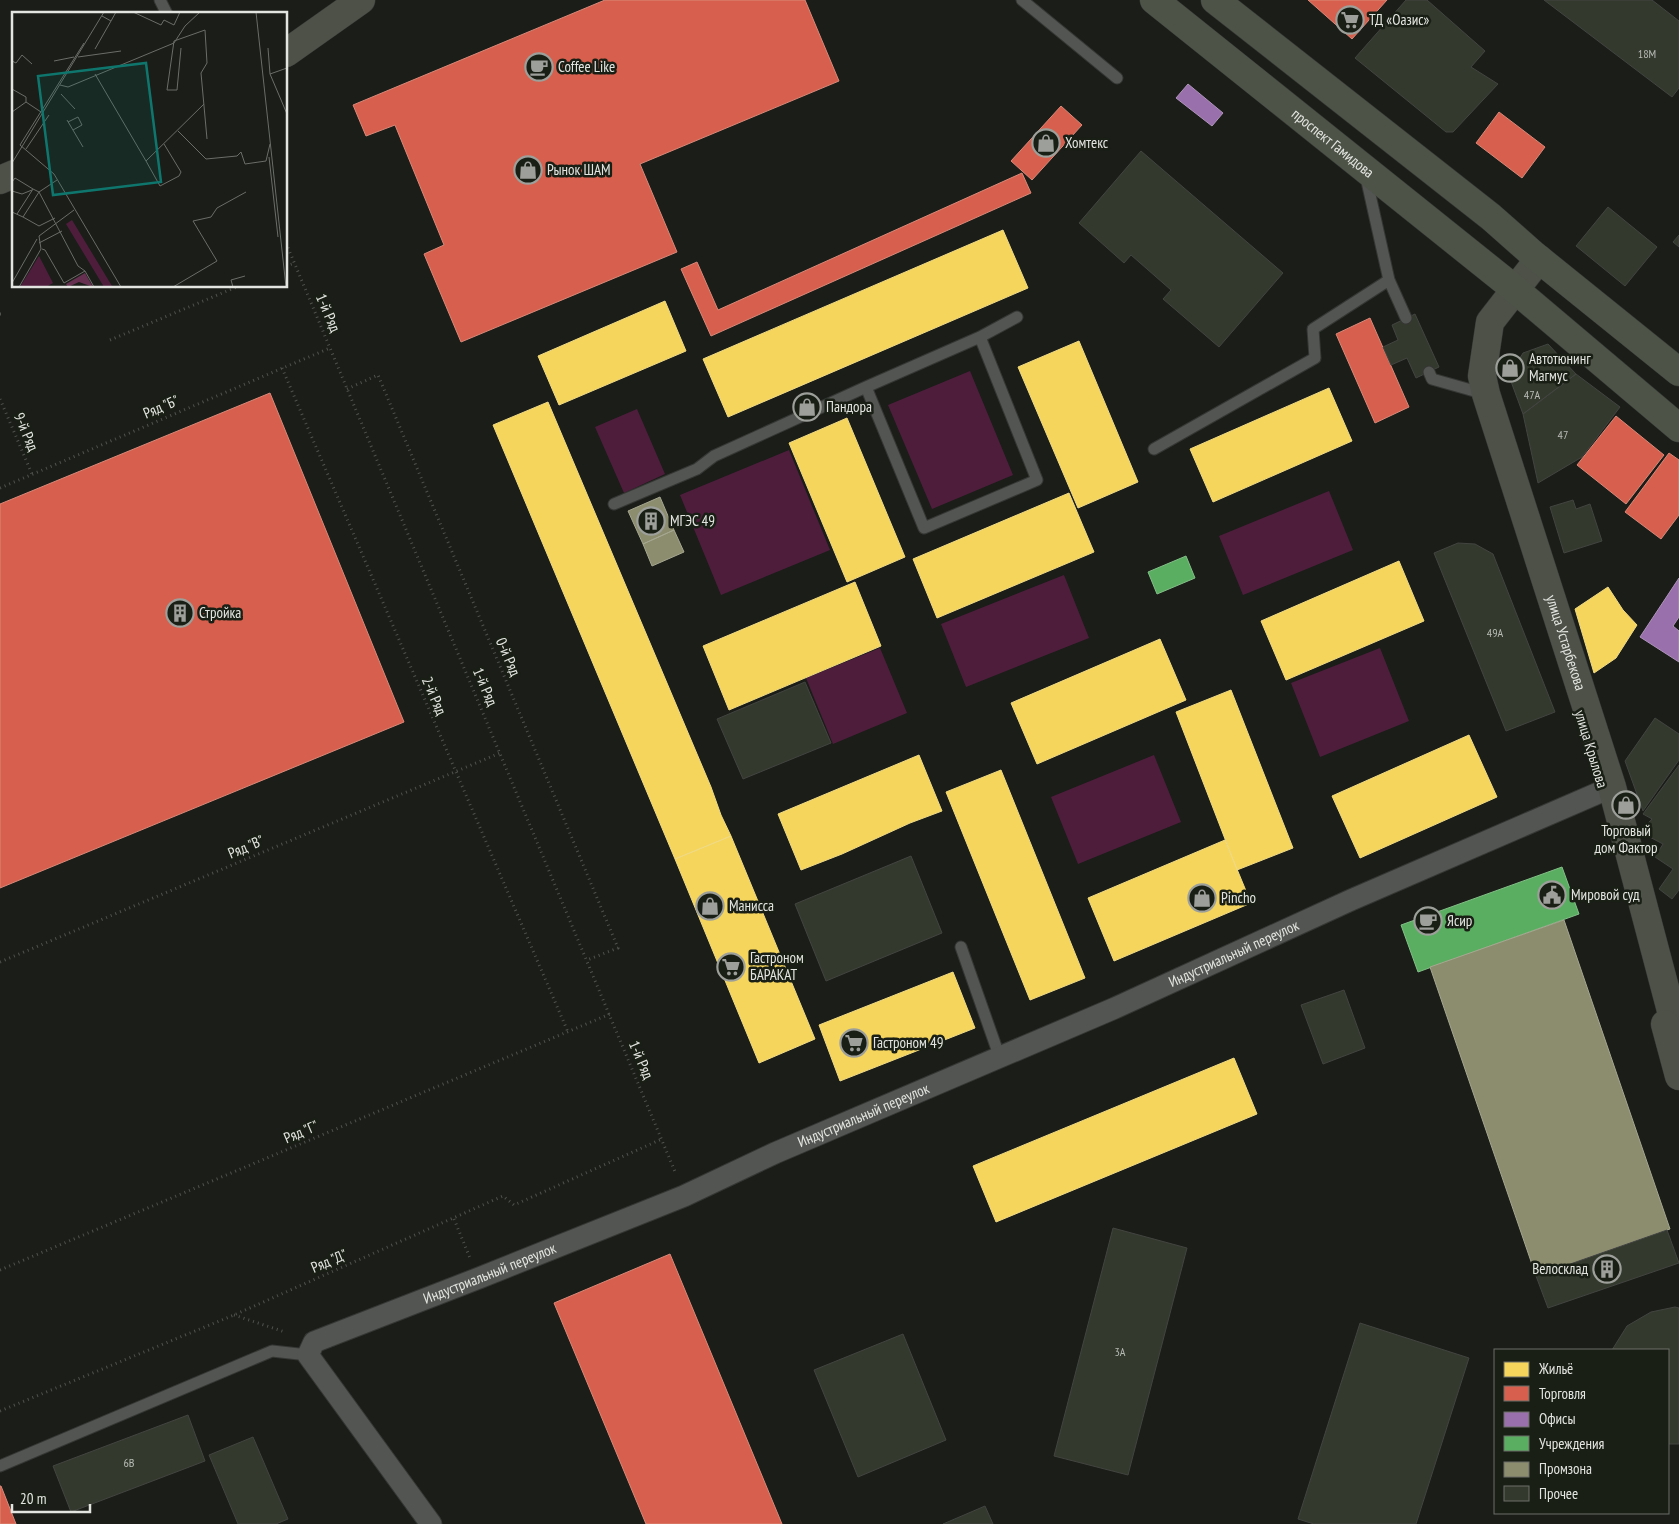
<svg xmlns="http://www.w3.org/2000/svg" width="1679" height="1524" font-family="'PT Sans Narrow',sans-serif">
	<rect width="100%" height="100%" fill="#1a1d18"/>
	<path fill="#4e1d3c" d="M970 371 1013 475 932 509 888 405Z
		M637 409 665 474 624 493 595 427Z
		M789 450 830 550 721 595 680 495Z
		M1329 491 1353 550 1243 595 1219 536Z
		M1064 575 1089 638 966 687 941 624Z
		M880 648 907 713 833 744 806 678Z
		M1380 648 1409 721 1320 757 1291 683Z
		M1154 755 1181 822 1078 864 1051 797Z"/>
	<path fill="#f6d55c" stroke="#f0da84" d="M1003 230 1028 288 728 417 703 359Z
		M665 301 686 351 559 405 538 356Z
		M1079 341 1138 482 1078 508 1018 367Z
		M1329 388 1352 441 1213 502 1190 449Z
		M548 402 711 787 721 815 731 836 675 859 493 425Z
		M847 418 905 557 847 582 789 443Z
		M1069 493 1094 552 937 618 913 559Z
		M1399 561 1424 621 1286 680 1261 621Z
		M855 582 881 646 729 710 703 646Z
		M1608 587 1623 610 1637 625 1616 658 1594 673 1575 609Z
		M1160 639 1186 700 1037 764 1011 703Z
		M1231 690 1293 848 1237 870 1176 712Z
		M1469 735 1497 797 1360 858 1332 796Z
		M919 755 942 811 910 823 842 854 801 870 778 814Z
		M1001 770 1085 978 1030 1000 946 792Z
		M731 836 815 1039 759 1063 675 859Z
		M1225 840 1251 903 1114 961 1088 898Z
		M953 972 975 1028 840 1081 819 1025Z
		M1234 1058 1257 1114 996 1222 973 1166Z"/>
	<path fill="#d6604d" stroke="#da8879" d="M605 0H805L839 81 640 164 677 252 461 342 424 254 444 245 395 125 366 136 353 105Z
		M1308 0H1387L1352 39Z
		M1061 106 1082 125 1032 180 1011 161Z
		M1499 112 1545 147 1522 178 1476 143Z
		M1022 173 1031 193 711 336 681 269 697 262 718 310Z
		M1370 318 1409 407 1375 423 1336 334Z
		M270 393 404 722 0 888V504Z
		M1616 416 1664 455 1626 504 1577 465Z
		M1669 453 1679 460V515L1661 539 1625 512Z
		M670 1254 782 1524H646L554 1303Z
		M0 1486H1L16 1524H0Z"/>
	<path fill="#9970ab" stroke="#af93bb" d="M1188 84 1223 113 1212 126 1176 98Z
		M1679 578V617L1673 626 1679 631V662L1640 637Z"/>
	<path fill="#5aae61" stroke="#83bf87" d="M1186 556 1195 578 1157 594 1148 572Z
		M1562 867 1579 914 1418 972 1401 925Z"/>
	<path fill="#8c8c6e" stroke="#a6a790" d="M660 497 674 530 643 544 628 511Z
		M674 530 684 552 652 566 643 544Z
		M1564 920 1670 1229 1536 1276 1430 967Z"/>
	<path fill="#34392e" stroke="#424440" d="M1406 0H1427L1485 51 1471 67 1498 84 1453 132H1446L1355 58Z
		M1544 0H1652L1679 21V88L1672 97Z
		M1141 151 1283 273 1219 347 1163 299 1171 290 1131 255 1124 263 1079 223Z
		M1608 207 1657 247 1625 286 1576 246Z
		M1679 235V247L1673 242Z
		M1415 314 1439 367 1416 378 1407 358 1391 365 1383 347 1398 340 1392 325Z
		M1548 344 1576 374 1523 414 1509 376 1523 353Z
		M1576 374 1620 407 1582 457 1538 483 1523 414Z
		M1573 500 1576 509 1590 504 1602 541 1564 553 1550 507Z
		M1458 543 1475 544 1493 554 1555 712 1506 731 1434 553Z
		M805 682 831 743 743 779 717 719Z
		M1655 718 1679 734V760L1643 811 1625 761Z
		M1679 765V890L1672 899 1659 889 1673 869 1655 857 1663 844 1640 832 1652 819 1643 814Z
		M911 856 942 933 826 981 795 904Z
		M1344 990 1365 1048 1323 1064 1301 1005Z
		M1113 1228 1187 1248 1128 1475 1054 1456Z
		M1667 1230 1679 1263 1548 1308 1536 1276Z
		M1675 1307 1679 1308V1444H1668V1350H1612L1627 1326 1651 1312Z
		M1360 1323 1469 1358 1416 1524H1314L1298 1519Z
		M903 1334 946 1440 858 1477 814 1370Z
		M188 1415 205 1461 71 1512 53 1466Z
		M253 1437 288 1519 276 1524H238L209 1455Z
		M985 1506 993 1524H943Z"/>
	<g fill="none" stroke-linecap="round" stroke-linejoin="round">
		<g stroke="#353734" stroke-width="13">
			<path id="service" d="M160 0 167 14
				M1022 0 1117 78
				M1366 177 1389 280 1406 318
				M1429 372 1432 379 1485 394
				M866 387 924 528 1037 480 980 337
				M1154 449 1315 358 1313 329 1389 280
				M614 504 697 469 714 456 866 387 980 337 1017 317
				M961 947 1000 1058
				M0 1466 272 1351 308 1355"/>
		</g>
		<g stroke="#353734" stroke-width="23">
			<g id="minor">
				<path id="s1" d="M431 1524 308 1355 314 1342 479 1278 684 1196 775 1153 1115 1008 1351 900 1612 787"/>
			</g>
		</g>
		<g stroke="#353734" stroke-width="29">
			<g id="secondary">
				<path d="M286 53 361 0"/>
				<path d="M0 180 14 174"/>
				<path id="s2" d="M1539 259 1490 322 1482 376 1486 394 1612 787 1679 1041"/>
				<path d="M1665 1024 1679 1076"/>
			</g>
		</g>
		<g stroke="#353734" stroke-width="29">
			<g id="primary">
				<path id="s3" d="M1154 0 1511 286 1679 428"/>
				<path d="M1215 0 1491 217 1534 255 1679 372"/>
			</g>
		</g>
		<path stroke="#50524e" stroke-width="3" stroke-dasharray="1 4" stroke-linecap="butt" d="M286 243 676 1174
			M286 266 295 263
			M0 314H1
			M110 340 239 286
			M282 368 568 1032
			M347 389 378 375 618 948 587 960
			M0 399 32 474
			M0 488 330 348
			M0 962 500 753
			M454 1219 470 1258
			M0 1270 610 1014
			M234 1315 285 1332
			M0 1411 234 1315 503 1196 514 1205 662 1139"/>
		<use href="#service" stroke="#535552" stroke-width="11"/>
		<use href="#minor" stroke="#535552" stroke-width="21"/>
		<use href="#secondary" stroke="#4d5148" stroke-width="28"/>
		<use href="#primary" stroke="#4e5348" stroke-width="28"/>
	</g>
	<defs>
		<g id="supermarket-ring" transform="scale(1.4375)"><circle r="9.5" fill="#1a1f16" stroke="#9da09a" stroke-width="1.5"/><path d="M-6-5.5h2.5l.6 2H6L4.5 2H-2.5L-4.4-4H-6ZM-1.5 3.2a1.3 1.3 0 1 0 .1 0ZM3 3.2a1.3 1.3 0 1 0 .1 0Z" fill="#9da09a"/></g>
		<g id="cafe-ring" transform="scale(1.4375)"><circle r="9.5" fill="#1a1f16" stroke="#9da09a" stroke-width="1.5"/><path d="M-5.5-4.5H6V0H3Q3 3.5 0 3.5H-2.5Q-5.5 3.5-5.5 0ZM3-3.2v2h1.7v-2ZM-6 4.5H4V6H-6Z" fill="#9da09a"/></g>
		<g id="shop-ring" transform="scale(1.4375)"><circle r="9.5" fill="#1a1f16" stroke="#9da09a" stroke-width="1.5"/><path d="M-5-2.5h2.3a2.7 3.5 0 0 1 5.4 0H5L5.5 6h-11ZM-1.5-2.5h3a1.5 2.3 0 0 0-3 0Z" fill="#9da09a"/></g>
		<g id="building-ring" transform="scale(1.4375)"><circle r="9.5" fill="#1a1f16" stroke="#9da09a" stroke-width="1.5"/><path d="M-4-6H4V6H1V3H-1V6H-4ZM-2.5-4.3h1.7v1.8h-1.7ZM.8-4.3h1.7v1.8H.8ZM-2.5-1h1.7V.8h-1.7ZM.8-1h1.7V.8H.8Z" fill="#9da09a"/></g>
		<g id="civic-ring" transform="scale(1.4375)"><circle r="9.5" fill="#1a1f16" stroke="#9da09a" stroke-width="1.5"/><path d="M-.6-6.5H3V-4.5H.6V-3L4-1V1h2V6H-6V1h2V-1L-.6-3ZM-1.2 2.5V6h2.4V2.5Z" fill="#9da09a"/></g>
	</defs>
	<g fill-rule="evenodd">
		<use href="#supermarket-ring" x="1350" y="20"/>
		<use href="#cafe-ring" x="539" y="67"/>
		<use href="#shop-ring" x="1046" y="143"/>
		<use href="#shop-ring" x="528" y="170"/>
		<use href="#shop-ring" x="1510" y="368"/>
		<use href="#shop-ring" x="807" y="407"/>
		<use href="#building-ring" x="651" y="521"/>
		<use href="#building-ring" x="180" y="613"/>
		<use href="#shop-ring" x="1626" y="805"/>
		<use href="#civic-ring" x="1552" y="895"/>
		<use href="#shop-ring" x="1202" y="898"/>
		<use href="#shop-ring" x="710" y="906"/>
		<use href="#cafe-ring" x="1428" y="921"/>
		<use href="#supermarket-ring" x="731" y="967"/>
		<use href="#supermarket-ring" x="854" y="1043"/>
		<use href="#building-ring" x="1607" y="1269"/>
	</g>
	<g text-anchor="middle" stroke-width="5" stroke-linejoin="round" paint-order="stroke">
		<g font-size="12" fill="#b7bbb4">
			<text x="1647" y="58">18М</text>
			<text x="1532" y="399">47А</text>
			<text x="1563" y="439">47</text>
			<text x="1495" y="637">49А</text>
			<text x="1120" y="1356">3А</text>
			<text x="129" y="1467">6В</text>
		</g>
		<g font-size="15" fill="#e3e6e0" stroke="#1a1f16" text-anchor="start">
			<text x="1369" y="25">ТД «Оазис»</text>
			<text x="558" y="72">Coffee Like</text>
			<text x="1065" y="148">Хомтекс</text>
			<text x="547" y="175">Рынок ШАМ</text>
			<text x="1529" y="364">Автотюнинг<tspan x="1529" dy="17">Магмус</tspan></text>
			<text x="826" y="412">Пандора</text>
			<text x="670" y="526">МГЭС 49</text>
			<text x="199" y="618">Стройка</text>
			<text x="1626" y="836" text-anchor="middle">Торговый<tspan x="1626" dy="17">дом Фактор</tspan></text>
			<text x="1571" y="900">Мировой суд</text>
			<text x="1221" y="903">Pincho</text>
			<text x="729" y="911">Манисса</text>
			<text x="1447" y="926">Ясир</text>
			<text x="750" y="963">Гастроном<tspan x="750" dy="17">БАРАКАТ</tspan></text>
			<text x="873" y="1048">Гастроном 49</text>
			<text x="1588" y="1274" text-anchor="end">Велосклад</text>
		</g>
		<g font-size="15" fill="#e3e6e0" stroke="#1a1f16">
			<text dy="5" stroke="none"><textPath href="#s3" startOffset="229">проспект Гамидова</textPath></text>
			<text transform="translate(328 313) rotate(67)" y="5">1-й Ряд</text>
			<text transform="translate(161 407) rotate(-23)" y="5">Ряд "Б"</text>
			<text transform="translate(26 432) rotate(67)" y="5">9-й Ряд</text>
			<text dy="5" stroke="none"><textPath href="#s2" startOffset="414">улица Устарбекова</textPath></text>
			<text transform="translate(508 657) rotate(67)" y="5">0-й Ряд</text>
			<text transform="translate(485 687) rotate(67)" y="5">1-й Ряд</text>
			<text transform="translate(434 696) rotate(67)" y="5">2-й Ряд</text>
			<text transform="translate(1591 749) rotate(73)" y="5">улица Крылова</text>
			<text transform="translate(246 847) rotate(-23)" y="5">Ряд "В"</text>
			<text dy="5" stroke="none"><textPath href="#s1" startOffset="1222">Индустриальный переулок</textPath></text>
			<text transform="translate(641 1060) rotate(67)" y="5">1-й Ряд</text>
			<text dy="5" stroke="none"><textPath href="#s1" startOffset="818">Индустриальный переулок</textPath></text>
			<text transform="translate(301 1132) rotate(-23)" y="5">Ряд "Г"</text>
			<text transform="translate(329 1261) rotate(-23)" y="5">Ряд "Д"</text>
			<text dy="5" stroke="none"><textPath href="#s1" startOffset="412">Индустриальный переулок</textPath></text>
		</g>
	</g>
	<g transform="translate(12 12)">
		<rect width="275" height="275" fill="#1a1d18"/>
		<path d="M60 208 100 274V275H92L54 212ZM27 244 41 271 34 275H8Z" fill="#4e1d3c"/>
		<path d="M73 261 81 275 67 270 56 275 54 272Z" fill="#663051"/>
		<path fill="none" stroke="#6a6d68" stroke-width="1" d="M121 0 149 13 152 8 162 13 168 0M244 0 274 275M90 4 99 9 104 0M169 36 165 78H155L162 29 193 18 195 51 189 61 195 127M256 36 258 62M83 37 99 9M66 45 109 39M0 49 4 51 10 43 20 52M42 49 62 45M275 56 258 62 275 102M83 62 134 149 192 92M48 73 56 75 162 31 173 14 188 0M0 77 14 85V90M49 82 63 97M0 100 14 90 29 100M55 108 71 135M56 110 66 105 70 113 61 118M166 119 194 147 225 144 229 140 233 152 254 149 258 132M8 133 42 162 109 275M8 133 72 31M14 137 37 103M257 145 266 225M134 149 148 174 167 164 169 160 152 132M0 151 92 0M0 170 3 166 21 177M0 179 10 182 20 178M0 200 11 205 27 180 45 168M5 202 21 177 27 180 66 254 73 259M11 205 27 214 43 206M27 231 50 219M30 237 33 238 52 271 73 259 82 275M0 271 25 227M7 275 29 237 27 224 62 198M161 275 205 249 181 209 199 205 205 196 234 180M221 275 219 268 233 264"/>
		<path fill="#0f766e" fill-opacity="0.15" stroke="#0f766e" stroke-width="2.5" d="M134 51 149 170 41 183 26 64Z"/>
		<rect width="275" height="275" fill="none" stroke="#e3e6e0" stroke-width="2.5"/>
	</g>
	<rect x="1494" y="1349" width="175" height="165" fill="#1a1f16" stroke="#6a6f67"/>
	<rect x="1504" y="1362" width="25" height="15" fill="#f6d55c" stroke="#6a6f67"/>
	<text x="1539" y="1374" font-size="15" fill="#e3e6e0">Жильё</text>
	<rect x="1504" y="1386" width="25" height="15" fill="#d6604d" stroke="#6a6f67"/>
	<text x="1539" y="1399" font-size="15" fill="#e3e6e0">Торговля</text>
	<rect x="1504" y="1412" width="25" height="15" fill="#9970ab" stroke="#6a6f67"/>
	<text x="1539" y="1424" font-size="15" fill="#e3e6e0">Офисы</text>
	<rect x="1504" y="1436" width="25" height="15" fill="#5aae61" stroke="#6a6f67"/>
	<text x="1539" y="1449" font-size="15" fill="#e3e6e0">Учреждения</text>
	<rect x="1504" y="1462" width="25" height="15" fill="#8c8c6e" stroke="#6a6f67"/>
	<text x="1539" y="1474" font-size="15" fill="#e3e6e0">Промзона</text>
	<rect x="1504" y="1486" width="25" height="15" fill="#34392e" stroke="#6a6f67"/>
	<text x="1539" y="1499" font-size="15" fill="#e3e6e0">Прочее</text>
	<path d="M12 1504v8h78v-8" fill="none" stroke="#e3e6e0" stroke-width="2.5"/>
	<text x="20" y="1504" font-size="15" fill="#e3e6e0" stroke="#1a1f16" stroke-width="4" paint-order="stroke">20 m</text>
</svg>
